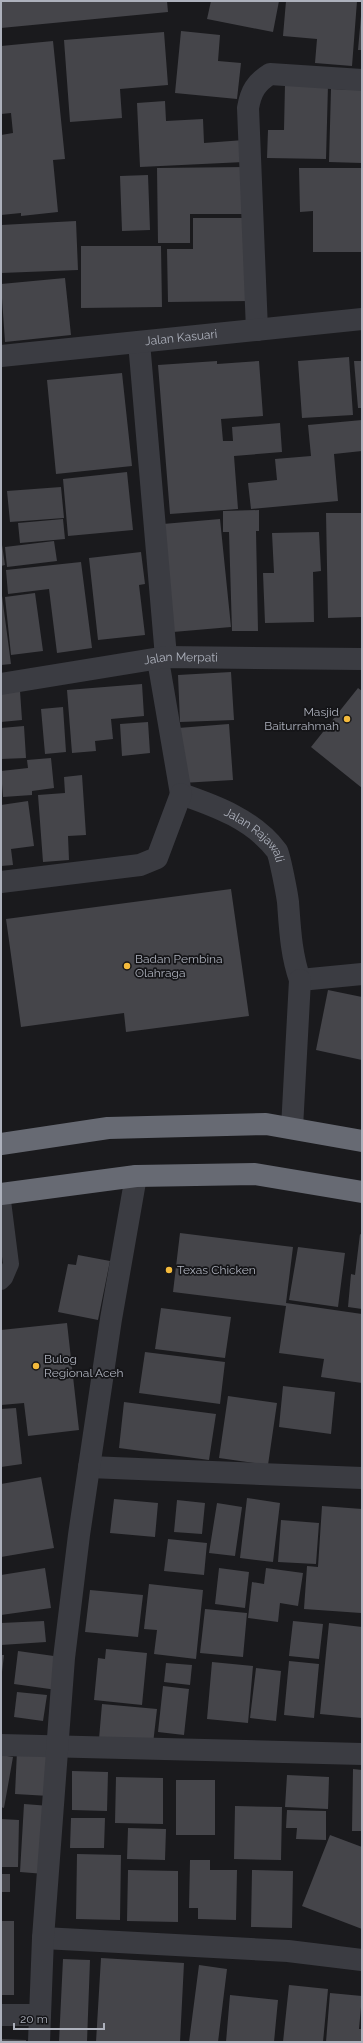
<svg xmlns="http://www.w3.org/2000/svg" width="363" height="2043" font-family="Raleway,sans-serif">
	<rect width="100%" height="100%" fill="#1a1a1d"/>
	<path fill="#45454a" d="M1 1H167L168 12 1 28Z
		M211 1H279L273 32 207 19Z
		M286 1H357L352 66 315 63 317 39 283 36Z
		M361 16H362V50H358Z
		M181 31 220 35 218 61 241 63 237 99 175 93Z
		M164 32 168 85 120 89 122 118 70 122 64 40Z
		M53 41 65 159 53 160 58 212 21 216V213L1 215V135L13 133 11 113 1 114V46Z
		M285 84 328 85 326 159 267 158 268 130H284Z
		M331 89 362 90V163L329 162Z
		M165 101 166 121 203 119 204 143 244 140V162L140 167 137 103Z
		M245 167 246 214H190V243H158L157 168Z
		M299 168H361L362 252H313V211L300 212Z
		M148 175 150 230 122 231 120 176Z
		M193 218H248L250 301 168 302 167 249H193Z
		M76 221 78 270 1 273V225Z
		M81 246H161L162 307 81 308Z
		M65 278 71 335 5 342 1 284Z
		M349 357 353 415 302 418 298 361Z
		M217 361V364L259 361 263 416 221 419 223 441H233L232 427 280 423 282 452 234 456 238 509 170 514 158 365Z
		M354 361H362V408H358Z
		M122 373 132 466 56 474 47 380Z
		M362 420V451L334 454 338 501 251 509 248 483 277 480 275 459 311 456 308 425Z
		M127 472 133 530 68 536 63 479Z
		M61 487 64 518 10 522 7 491Z
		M259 510V531H256L258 631H232L229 532H223V511Z
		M326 513H362V617L328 618Z
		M63 519 65 539 20 543 18 523Z
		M220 519 231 627 173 632 163 524Z
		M319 532 321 571 313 572 314 622 265 623 263 573H274L272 533Z
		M1 538 5 565 1 566Z
		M54 541 57 561 7 567 5 547Z
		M141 552 145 584 139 585 145 635 98 640 89 558Z
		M81 562 92 648 57 653 49 589 8 594 6 570Z
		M1 588 11 664 1 665Z
		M35 593 43 651 11 655 5 597Z
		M231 672 234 720 180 722 178 675Z
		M142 684 144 716 111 719 113 739 95 741 96 751 72 753 67 690Z
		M358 688 362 691V788L311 747Z
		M20 691 22 720 1 722V692Z
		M63 707 66 752 45 754 41 709Z
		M148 722 150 753 122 756 120 724Z
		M229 724 233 780 182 783 178 728Z
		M24 726 26 758 1 759V728Z
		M51 758 54 788 32 791V795L3 797 1 771 28 768 27 760Z
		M82 775 86 835 68 836 69 860 43 862 38 795 65 793 64 777Z
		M28 801 34 846 11 849 13 865 1 866V805Z
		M231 889 249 1016 126 1032 124 1013 21 1027 6 919Z
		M328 990 362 997V1060L316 1050Z
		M180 1233 293 1247 286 1303 362 1314V1383L321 1377 324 1359 279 1353 286 1306 173 1292Z
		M360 1234 362 1235V1309L348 1307 351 1274 355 1275Z
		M298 1247 345 1253 338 1307 289 1300Z
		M78 1255 110 1261 98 1320 58 1312 68 1264 76 1265Z
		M161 1308 231 1317 225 1358 155 1349Z
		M67 1323 79 1430 28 1436 24 1403 1 1405V1330Z
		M145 1352 225 1362 220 1404 139 1393Z
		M283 1386 335 1392 331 1434 279 1427Z
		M228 1396 277 1403 268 1465 219 1458Z
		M124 1402 216 1414 209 1460 119 1448Z
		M16 1408 22 1464 1 1467V1409Z
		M41 1477 54 1548 1 1557V1484Z
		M247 1498 280 1503 273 1562 240 1558Z
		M114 1499 158 1503 155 1537 110 1533Z
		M177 1500 205 1503 202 1534 174 1532Z
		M217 1503 242 1507 235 1556 209 1553Z
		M322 1506 362 1509 361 1613 304 1609 307 1566 318 1567Z
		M281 1520 319 1523 316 1564 278 1562Z
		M168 1539 207 1543 204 1575 164 1571Z
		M45 1568 51 1608 1 1615V1575Z
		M219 1568 249 1572 245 1608 215 1604Z
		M266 1568 303 1573 298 1606 280 1603 278 1622 248 1618 252 1582 264 1584Z
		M149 1584 203 1590 196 1659 154 1654 157 1630 144 1629Z
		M90 1590 143 1595 138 1637 85 1632Z
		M205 1609 247 1613 243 1657 200 1653Z
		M44 1621 46 1642 1 1645V1623Z
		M293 1621 323 1624 319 1659 289 1656Z
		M329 1623 362 1627V1718L320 1714Z
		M106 1649 147 1653 142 1705 94 1700 98 1658 105 1659Z
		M18 1651 61 1657 57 1690 14 1684Z
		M1 1655H4L2 1672H1Z
		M289 1661 319 1664 314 1718 284 1715Z
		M212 1662 253 1666 248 1723 207 1719Z
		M166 1663 192 1665 190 1685 164 1682Z
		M256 1668 281 1671 276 1721 250 1718Z
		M163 1686 189 1689 184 1735 158 1732Z
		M17 1692 47 1695 43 1721 14 1717Z
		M102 1704 157 1709 153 1744 99 1739Z
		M17 1751 51 1753 49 1796 15 1794Z
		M1 1755 13 1757 4 1808 1 1807Z
		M353 1769 362 1770V1831H352Z
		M72 1771 108 1772 107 1811 72 1810Z
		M287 1775 329 1777 328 1809 285 1807Z
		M116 1777 163 1778V1824L115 1823Z
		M176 1780H215V1835H176Z
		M24 1804 50 1806 45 1874 20 1872Z
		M235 1806 282 1807 281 1860 234 1859Z
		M287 1810 326 1811V1840L296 1839 297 1828H286Z
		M71 1818H105L104 1848H70Z
		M1 1819 19 1820 18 1867H1Z
		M128 1828 166 1829 165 1860 127 1859Z
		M330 1835 362 1847V1929L302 1906Z
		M77 1854 121 1855 120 1920 76 1919Z
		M190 1860H210V1870H237L236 1920 198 1919V1908H189Z
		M128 1870 178 1871V1922L127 1921Z
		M252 1870 293 1871 292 1928 251 1927Z
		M1 1874H10V1892H1Z
		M1 1921H14V1995H1Z
		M101 1958 184 1963 180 2042H96Z
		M63 1959 90 1960 87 2042H59Z
		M199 1965 227 1969 218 2042H189Z
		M289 1985 328 1989 323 2042H283Z
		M330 1993 362 1996 359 2029H362V2042H326Z
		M230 1995 278 2000 274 2042H226Z
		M1 2039 26 2040V2042H1Z"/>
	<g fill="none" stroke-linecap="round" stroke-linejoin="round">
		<path stroke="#3b3c42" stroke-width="16" d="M1 1282 5 1278 11 1264 2 1193"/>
		<g stroke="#3b3c42" stroke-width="22">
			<path d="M257 330 248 108C251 91 256 83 270 74L362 80"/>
			<path d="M139 342 166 657"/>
			<path id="s1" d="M1 356 362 319"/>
			<path id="s2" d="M158 660 181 794C216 806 254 820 277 851 280 857 287 894 288 902 290 929 291 954 300 980L362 974"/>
			<path id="s3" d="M1 684 166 657 362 659"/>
			<path d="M1 882 140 865 157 858 181 794"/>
			<path d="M292 1128 300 980"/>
			<path d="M89 1467 362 1478"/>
			<path d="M1 1745 362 1754"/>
			<path d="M43 1938 288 1951 362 1960"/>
			<path d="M1 2015H40"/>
			<path d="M39 2042 43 1938 64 1658 79 1535 111 1319 136 1176"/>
		</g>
		<path stroke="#676a73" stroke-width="22" d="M1 1144 108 1128 266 1124 362 1141
			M1 1194 136 1176 255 1174 362 1192"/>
	</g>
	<g fill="#f4ba3c" stroke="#151518" stroke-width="1.5">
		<circle cx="347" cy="719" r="4"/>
		<circle cx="127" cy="966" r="4"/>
		<circle cx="169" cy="1270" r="4"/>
		<circle cx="36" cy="1366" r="4"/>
	</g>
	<g text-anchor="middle" stroke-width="3.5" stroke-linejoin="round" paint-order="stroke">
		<g font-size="12" fill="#adb1bc" stroke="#151518">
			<text dy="4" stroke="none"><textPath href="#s1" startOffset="181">Jalan Kasuari</textPath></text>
			<text dy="4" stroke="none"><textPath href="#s3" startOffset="182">Jalan Merpati</textPath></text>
			<text dy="4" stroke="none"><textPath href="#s2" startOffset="222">Jalan Rajawali</textPath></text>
		</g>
		<g font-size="12" fill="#adb1bc" stroke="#151518" text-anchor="start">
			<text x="339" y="716" text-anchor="end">Masjid<tspan x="339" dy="14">Baiturrahmah</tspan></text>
			<text x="135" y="963">Badan Pembina<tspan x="135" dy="14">Olahraga</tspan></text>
			<text x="177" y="1274">Texas Chicken</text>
			<text x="44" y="1363">Bulog<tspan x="44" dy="14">Regional Aceh</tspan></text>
		</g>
	</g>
	<rect width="363" height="2043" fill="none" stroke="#adb1bc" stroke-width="4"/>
	<path d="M14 2023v6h90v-6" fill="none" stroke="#adb1bc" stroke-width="2"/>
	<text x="20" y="2023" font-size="12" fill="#adb1bc" stroke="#151518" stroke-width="3" paint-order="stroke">20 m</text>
</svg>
